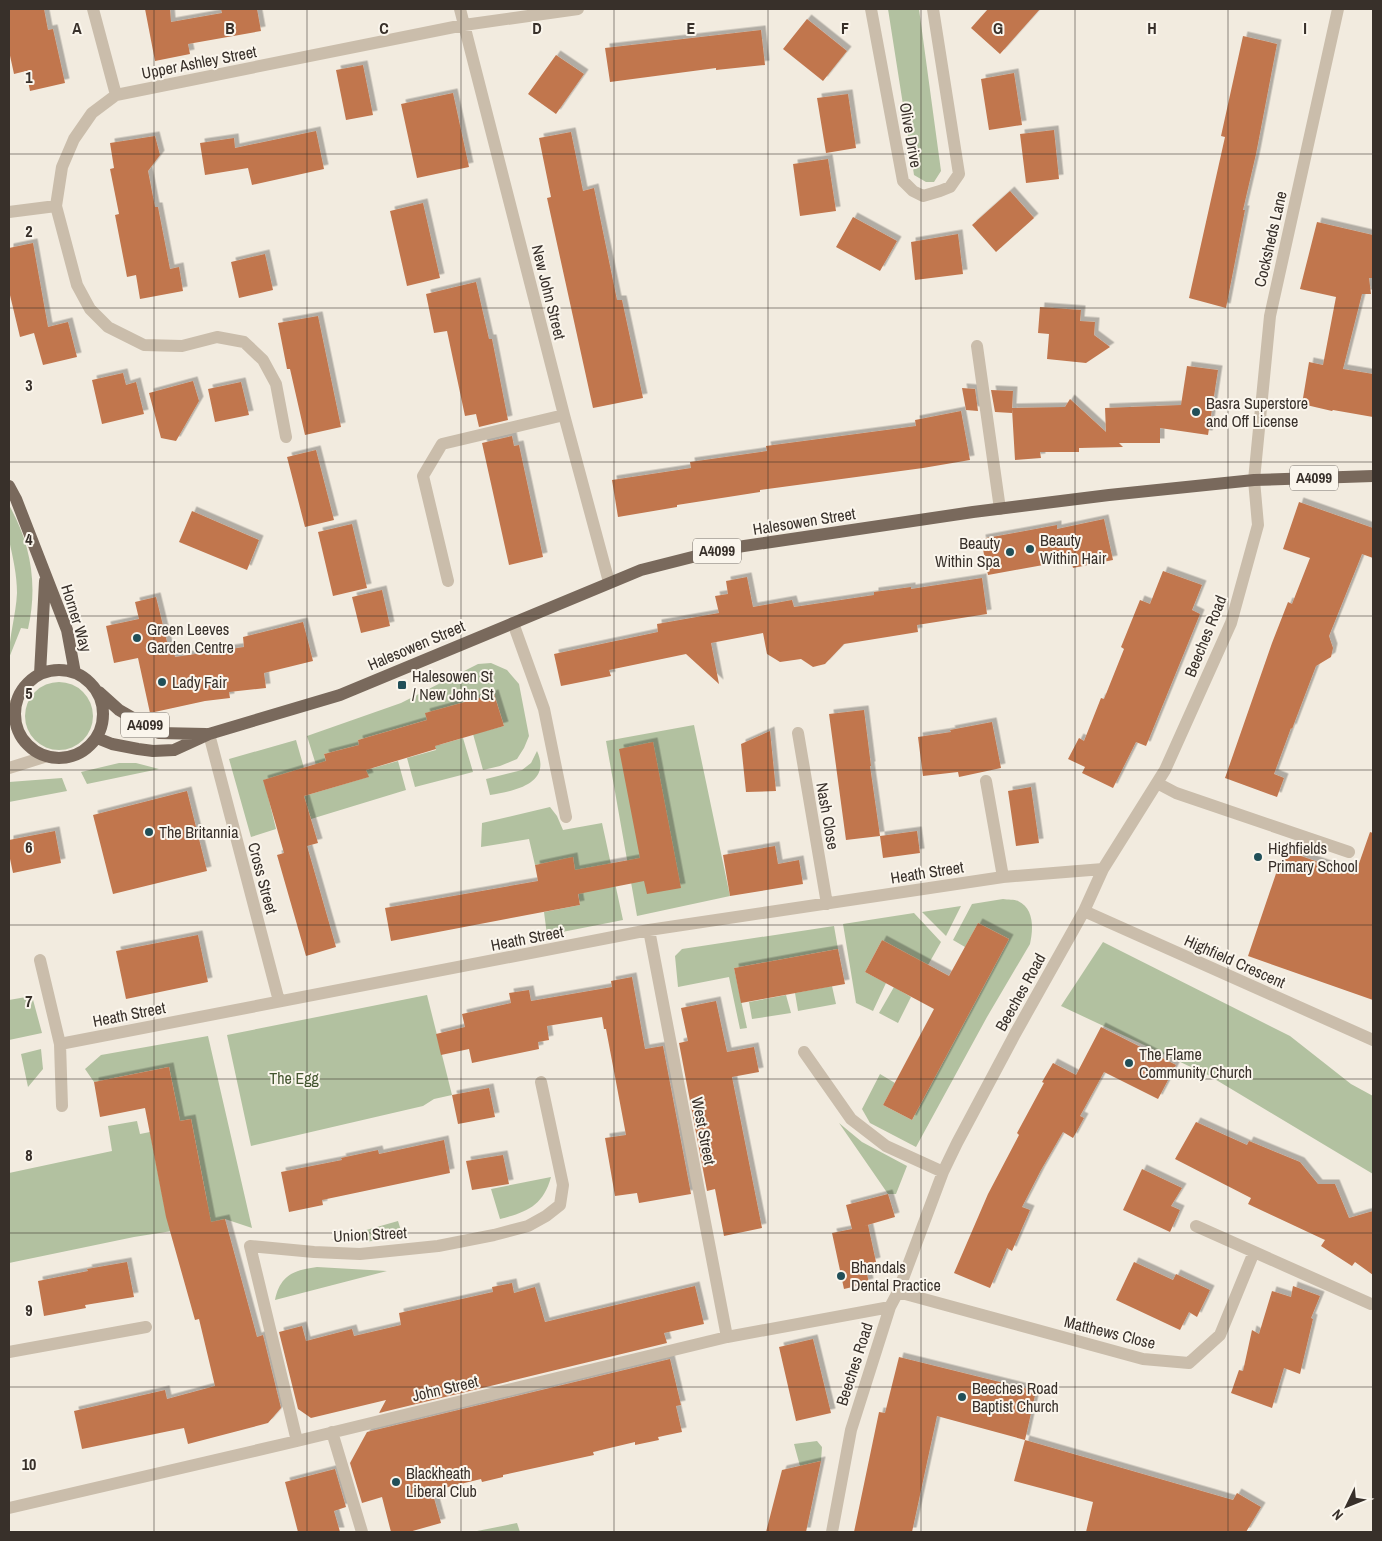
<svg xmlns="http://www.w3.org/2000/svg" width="1382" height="1541" font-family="'Archivo Narrow',sans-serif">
	<defs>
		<filter id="shadow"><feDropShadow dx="4.5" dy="-4.5" stdDeviation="0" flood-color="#0004"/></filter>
	</defs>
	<rect width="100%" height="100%" fill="#f2ebdf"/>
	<path fill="#b2c1a0" d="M888 9H919L941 171 934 182H926L914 175Z
		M9 505C31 544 38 585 28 629L21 628 9 658C9 636 16 615 17 593 17 575 13 558 9 540 7 529 9 516 9 505Z
		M491 663 507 670 519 684 529 736 524 748 517 759 500 766 483 770 473 734 504 726 494 694 426 713 427 720 358 740 359 745 324 754 326 762 316 765 307 736 401 703 478 664Z
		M25 716a34 34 0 1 1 68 0a34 34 0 1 1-68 0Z
		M694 725 730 896 637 916 606 741Z
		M463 738 473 772 415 787 407 758 436 750 435 746Z
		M296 740 304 768 264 780 276 829 251 837 229 759Z
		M537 751C552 784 514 791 490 795L486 779 522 770 531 763Z
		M398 761 406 790 311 819 304 796 368 777 366 770Z
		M119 763H136L159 769 87 784 81 772Z
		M62 778 67 791 9 802V782Z
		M550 807 557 816 563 830 602 823 623 920 547 935 544 912 580 905 573 858 535 865 529 839 481 847 482 823Z
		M1003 899C1008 900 1014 899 1018 901 1035 909 1033 930 1030 944L987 1017 916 1147 870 1123 862 1109 880 1074 895 1083 883 1105 912 1120 1009 939 978 923 965 947 953 940 972 904Z
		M961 906 946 936 922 912Z
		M914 913 941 942 928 965 882 940 865 972 886 983 873 1011 856 1003 843 924Z
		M834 926 838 949 734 968 747 1028 740 1029 729 977 678 987 675 956 682 949Z
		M1103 942 1290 1036 1351 1084 1373 1096V1174L1208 1075 1061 1006Z
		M832 986 836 1004 798 1011 795 993Z
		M894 987 911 997 898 1023 879 1013Z
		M427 995 452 1095 434 1099 423 1106 251 1146 227 1035Z
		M786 995 791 1013 752 1019 749 1002Z
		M32 996 42 1033 9 1040V1000Z
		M208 1036 252 1228 225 1219 191 1228 134 1237 9 1263V1173L112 1151 108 1126 137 1121 140 1134 150 1132 165 1209 207 1201 191 1119 180 1121 169 1067 94 1082 85 1069 101 1055Z
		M41 1049 43 1069 28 1087 21 1054Z
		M839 1123 862 1142 907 1166 896 1194H888Z
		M551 1177C543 1206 527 1212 500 1219L491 1189Z
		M398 1221 403 1237 364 1242 331 1240Z
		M317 1267 387 1271 275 1300C280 1276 293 1270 317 1267Z
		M817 1441 822 1447 821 1461 800 1466 794 1444Z
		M517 1523 520 1532H472Z"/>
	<path fill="#c1764e" filter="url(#shadow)" d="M9 9H44L48 30 53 29 65 83 30 91 26 71 14 74 9 51Z
		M145 9H170L171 22 222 13 221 9H257L261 31 188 44 190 54 155 61Z
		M988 9H1040L1000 54 971 28Z
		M807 19 847 51 823 81 783 49Z
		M761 30 765 65 716 70V68L610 82 605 48Z
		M1243 36 1277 44 1256 154 1243 210H1245L1226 308 1189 298 1225 137 1221 136Z
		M556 55 584 74 556 114 528 94Z
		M363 65 373 115 346 120 336 70Z
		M1014 73 1022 125 989 130 981 79Z
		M453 93 469 167 417 178 401 104Z
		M848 94 856 148 826 153 817 98Z
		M1054 130 1059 179 1026 183 1020 134Z
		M316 131 324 169 252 185 248 168 205 175 200 143 234 138 235 148Z
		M571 132 583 191 594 188 617 300H622L643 398 593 408 547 198 551 197 539 138Z
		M155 136 160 155 148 171 155 207H158L170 269 179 267 183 291 140 299 136 275 127 277 115 215 119 214 110 169 114 168 110 143Z
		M828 159 836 211 800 216 793 164Z
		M1010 191 1034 218 996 252 972 225Z
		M423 203 440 278 407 286 390 211Z
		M853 217 897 241 880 271 836 247Z
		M1317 222 1373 235V278H1369L1371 294H1362L1343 369 1373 374V417L1333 410 1332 411 1302 404 1309 362 1323 365 1336 297 1300 289Z
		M958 234 963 274 915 280 911 242Z
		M33 243 48 327 68 322 77 357 43 365 34 333 20 337 9 291V248Z
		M265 254 273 290 239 298 231 262Z
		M476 282 489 339H492L508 420 479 427 476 414 465 416 447 331 434 333 426 294Z
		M1040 307 1081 310 1080 321 1095 322 1094 335 1110 347 1086 363 1047 359 1049 334 1038 333Z
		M318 316 341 427 305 435 290 369H287L278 323Z
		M1187 366 1218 370 1208 435 1160 428V443H1119L1123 447 1079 448V452H1040L1041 458 1015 460 1012 409V413L995 412 991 390 1013 391 1012 408 1065 407 1070 399 1106 432 1105 408 1181 405Z
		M123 373 126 385 136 382 144 414 102 424 92 380Z
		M193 381 199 401 176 441 161 438 149 393Z
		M241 382 249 415 215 422 208 389Z
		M962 388 975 389 978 411 966 410Z
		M961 411 970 460 923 468 760 490V492L677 505V507L618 517 612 480 691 468 690 462 767 451 766 446 916 426 915 420Z
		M512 436 514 446 519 445 543 557 509 565 482 443Z
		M316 450 334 520 305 527 287 457Z
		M1299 502 1373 528V558L1362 554 1329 636 1333 648 1331 657 1316 666 1292 729 1291 728 1274 774 1284 778 1277 797 1225 778 1272 643 1288 602 1292 604 1310 558 1283 549Z
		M192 511 259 540 247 570 179 542Z
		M1104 519 1113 560 1073 568 1071 560 988 575 981 539 1057 525V529Z
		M352 524 367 588 333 596 318 532Z
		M1163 571 1202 585 1192 610 1200 614 1146 746 1136 742 1113 788 1082 773 1085 767 1068 759 1079 738 1084 741 1101 698 1104 699 1124 649 1121 647 1140 600 1150 604Z
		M747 577 753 607 792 600 794 607 874 595V592L911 587V589L982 578 987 614 917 625 918 632 844 644 825 664 813 667 801 659 780 662 767 654 763 633 711 643 719 684 686 654 609 670 611 676 561 686 554 654 658 632 657 624 719 613 715 596 728 594 726 581Z
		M382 590 390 626 361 633 352 597Z
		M156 597 169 650H174L175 657 244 647 243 637 303 622 313 661 264 673 266 688 229 692 230 698 205 701 150 713 138 658 114 663 106 626 139 619 135 602Z
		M494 694 504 726 435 746 436 749 366 770 369 777 304 796 318 843 307 846 336 947 306 956 277 855 284 853 263 780 326 761 324 754 359 745 358 740 427 720 425 713Z
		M864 710 871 766H870L880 836 846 840 829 714Z
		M992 722 1001 768 959 777 958 772 923 776 918 737 951 732 950 730Z
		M770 731 776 791 746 792 741 744Z
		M653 742 681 888 647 894 644 881 578 894 580 905 391 941 385 908 538 881 535 865 573 857 575 870 640 858 619 749Z
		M1031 787 1039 843 1016 846 1008 791Z
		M187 791 207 871 113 894 93 815Z
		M55 831 61 863 13 873 9 854V840Z
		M917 831 920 853 883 858 880 836Z
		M1370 832 1373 833V1000L1248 956 1284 850 1355 875Z
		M775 846 778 864 799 860 803 884 730 896 723 855Z
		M978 923 1009 939 912 1120 883 1105 934 1009 865 972 882 940 949 976Z
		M198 935 208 982 126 999 116 951Z
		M838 949 845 984 741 1003 734 968Z
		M632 977 645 1049 663 1046 691 1194 639 1203 637 1193 615 1196 605 1138 626 1135 606 1029H604L602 1017 547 1026 549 1040 538 1042 539 1049 472 1063 469 1049 441 1055 436 1034 465 1027 462 1014 511 1003 509 993 529 990 531 1001 612 987 611 981Z
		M716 1001 727 1052 754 1047 759 1072 732 1077 762 1228 724 1236 715 1189 707 1191 679 1043 688 1041 681 1008Z
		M1101 1027 1176 1065 1158 1099 1104 1072 1080 1116 1084 1118 1073 1138 1063 1132 1041 1170 1022 1207 1030 1210 1012 1251 1007 1248 990 1288 954 1273 988 1194 1019 1135 1017 1133 1044 1083 1042 1082 1053 1063 1076 1075Z
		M169 1067 180 1121 191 1119 211 1222 225 1219 257 1337 263 1335 281 1408 268 1423 188 1444 184 1428 82 1449 74 1411 165 1390 167 1399 215 1386 199 1319 195 1320 166 1217 145 1108 100 1117 94 1082Z
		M489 1088 495 1117 458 1124 452 1095Z
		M1196 1122 1247 1145 1249 1141 1300 1162 1318 1184H1335L1349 1218 1373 1211V1275L1355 1262 1352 1266 1321 1246 1325 1240 1248 1204 1251 1198 1175 1159Z
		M444 1140 450 1173 322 1200 323 1205 289 1212 281 1172 342 1160 341 1158 378 1150 379 1154Z
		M503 1155 509 1184 472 1190 466 1161Z
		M1142 1169 1182 1188 1171 1206 1180 1210 1170 1232 1123 1210Z
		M888 1194 895 1217 864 1226 868 1225 876 1262 865 1265 869 1283 844 1289 832 1233 852 1229 846 1205Z
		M127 1262 134 1297 85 1305 86 1308 44 1316 38 1281 88 1271 87 1269Z
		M1134 1262 1173 1280 1176 1274 1210 1290 1197 1317 1189 1312 1180 1330 1116 1300Z
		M512 1283 514 1293 535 1287 545 1322 695 1286 704 1324 664 1333 667 1343 379 1413 386 1400 311 1418 298 1409 279 1332 302 1326 306 1341 352 1329 354 1336 401 1325 399 1313 493 1292 492 1287Z
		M1293 1286 1320 1296 1311 1318 1313 1319 1300 1374 1284 1368 1272 1408 1231 1393 1239 1370 1243 1371 1252 1330 1259 1334 1272 1291 1291 1297Z
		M813 1339 831 1413 796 1421 779 1347Z
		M899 1357 1036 1391 1025 1440 937 1416 912 1532H854L879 1412 885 1413Z
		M670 1359 681 1405 676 1406 682 1432 658 1437 659 1440 635 1445V1442L593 1452 594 1455 503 1475V1477L482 1482 481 1479 432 1491 441 1523 409 1532H391L382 1497 362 1503 350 1463 367 1432Z
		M1025 1440 1233 1500 1237 1493 1261 1507 1246 1532H1086L1093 1502 1014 1481Z
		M821 1461 806 1532H766L782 1470Z
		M335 1469 346 1507 334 1511 340 1532H298L285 1482Z"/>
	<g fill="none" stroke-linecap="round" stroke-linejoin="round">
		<path stroke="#cabdab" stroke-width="12" d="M93 9 116 95
			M460 9 564 415 609 582
			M871 9 903 181 913 191 923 196 940 191 950 187 959 174 933 9
			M9 212 56 206
			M977 346 1000 509
			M286 437 276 384 263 360 244 342 217 337 182 346 144 345 108 327 90 309 77 285 56 206 62 167 74 139 92 113 116 95 464 25 578 9
			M448 581 423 476 442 444 564 415
			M513 623 544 709 566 817
			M9 713 15 704
			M798 733 827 904
			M209 734 279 1001
			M9 768 44 757
			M986 781 1003 877
			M1157 783 1176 793 1349 852
			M1084 911 1373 1040
			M649 930 727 1337
			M40 960 60 1044 62 1106
			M60 1044 649 930 1003 877 1103 869
			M804 1052 851 1119 886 1146 943 1172
			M1196 1226 1371 1304
			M898 1292 1143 1359 1189 1363 1220 1335 1254 1252
			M9 1352 146 1327
			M332 1432 362 1532
			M297 1441 250 1246 314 1252 360 1254 438 1246 494 1235 528 1226 546 1216 560 1205 563 1185 541 1082
			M9 1508 297 1441 727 1337 890 1307
			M832 1532 851 1430 890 1307 898 1292 943 1172 957 1143 1015 1034 1084 911 1103 869 1165 770 1231 623 1258 525 1254 480 1270 316 1338 9"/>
		<path stroke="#79695c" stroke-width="12" d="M9 486 16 499 67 630 75 673
			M15 714a44 44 0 1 1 88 0a44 44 0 1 1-88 0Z
			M40 674 45 581
			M99 692 119 710 159 733 206 734
			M97 738 112 744 138 749 153 751 174 750 209 734 340 695 641 570 724 549 973 512 1109 495 1254 480 1373 476"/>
	</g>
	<path fill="none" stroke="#38302a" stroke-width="1" stroke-opacity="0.55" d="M154 9V1532M307 9V1532M461 9V1532M614 9V1532M768 9V1532M921 9V1532M1075 9V1532M1228 9V1532M9 154H1373M9 308H1373M9 462H1373M9 616H1373M9 770H1373M9 925H1373M9 1079H1373M9 1233H1373M9 1387H1373"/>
	<g fill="#214f58" stroke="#faf5ec" stroke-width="2">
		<circle cx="1196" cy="412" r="5"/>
		<circle cx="1030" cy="549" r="5"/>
		<circle cx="1010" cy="552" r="5"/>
		<circle cx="137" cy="638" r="5"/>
		<circle cx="162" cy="682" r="5"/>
		<rect x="397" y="680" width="10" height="10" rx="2.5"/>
		<circle cx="149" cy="832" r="5"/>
		<circle cx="1258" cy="857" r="5"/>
		<circle cx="1129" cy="1063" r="5"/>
		<circle cx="841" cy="1276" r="5"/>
		<circle cx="962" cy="1397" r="5"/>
		<circle cx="396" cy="1482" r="5"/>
	</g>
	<g text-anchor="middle" stroke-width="4" stroke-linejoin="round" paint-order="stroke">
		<g fill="#faf5ec" stroke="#726b64" stroke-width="1">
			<rect x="1290" y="465.5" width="48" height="25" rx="4"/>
			<rect x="693" y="538.5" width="48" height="25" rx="4"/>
			<rect x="121" y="712.5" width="48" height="25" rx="4"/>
		</g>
		<g font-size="15" font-weight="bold" fill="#38302a">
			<text x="1314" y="483">A4099</text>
			<text x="717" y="556">A4099</text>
			<text x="145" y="730">A4099</text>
		</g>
		<g font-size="16" fill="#38302a" stroke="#faf5ec">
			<text transform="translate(199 62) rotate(-11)" y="6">Upper Ashley Street</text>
			<text transform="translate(911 135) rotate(80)" y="6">Olive Drive</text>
			<text transform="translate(1270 239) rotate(-77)" y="6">Cocksheds Lane</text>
			<text transform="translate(549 292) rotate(76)" y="6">New John Street</text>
			<text transform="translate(804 521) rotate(-9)" y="6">Halesowen Street</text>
			<text transform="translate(77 618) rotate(73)" y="6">Horner Way</text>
			<text transform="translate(1205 636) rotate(-68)" y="6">Beeches Road</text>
			<text transform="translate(416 645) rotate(-23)" y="6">Halesowen Street</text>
			<text transform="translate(828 816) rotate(80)" y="6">Nash Close</text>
			<text transform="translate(927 872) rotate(-9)" y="6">Heath Street</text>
			<text transform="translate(263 878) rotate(75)" y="6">Cross Street</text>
			<text transform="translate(527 938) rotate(-11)" y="6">Heath Street</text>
			<text transform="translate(1235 961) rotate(24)" y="6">Highfield Crescent</text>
			<text transform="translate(1020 992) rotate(-61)" y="6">Beeches Road</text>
			<text transform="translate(129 1014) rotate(-11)" y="6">Heath Street</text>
			<text transform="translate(704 1131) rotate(79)" y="6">West Street</text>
			<text transform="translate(370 1234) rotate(-3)" y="6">Union Street</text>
			<text transform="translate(1110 1332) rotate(14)" y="6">Matthews Close</text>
			<text transform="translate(854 1364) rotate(-72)" y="6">Beeches Road</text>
			<text transform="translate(445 1388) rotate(-13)" y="6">John Street</text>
		</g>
		<g font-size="16" fill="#38302a" stroke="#faf5ec" text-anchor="start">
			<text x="1206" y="409">Basra Superstore<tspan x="1206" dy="18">and Off License</tspan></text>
			<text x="1040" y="546">Beauty<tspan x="1040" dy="18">Within Hair</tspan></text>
			<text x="1000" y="549" text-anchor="end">Beauty<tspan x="1000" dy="18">Within Spa</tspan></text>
			<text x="147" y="635">Green Leeves<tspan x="147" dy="18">Garden Centre</tspan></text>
			<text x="412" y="682">Halesowen St<tspan x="412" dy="18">/ New John St</tspan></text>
			<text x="172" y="688">Lady Fair</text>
			<text x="159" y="838">The Britannia</text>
			<text x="1268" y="854">Highfields<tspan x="1268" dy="18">Primary School</tspan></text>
			<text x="1139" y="1060">The Flame<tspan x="1139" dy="18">Community Church</tspan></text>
			<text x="851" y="1273">Bhandals<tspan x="851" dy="18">Dental Practice</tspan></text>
			<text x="972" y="1394">Beeches Road<tspan x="972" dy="18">Baptist Church</tspan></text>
			<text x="406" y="1479">Blackheath<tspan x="406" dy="18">Liberal Club</tspan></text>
		</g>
		<g font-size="16" fill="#43552f" stroke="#faf5ec">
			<text x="294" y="1084">The Egg</text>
		</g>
	</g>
	<g font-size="16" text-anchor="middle" font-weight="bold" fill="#38302a" stroke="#faf5ec" stroke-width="4" stroke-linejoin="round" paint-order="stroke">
		<text x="77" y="34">A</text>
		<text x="230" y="34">B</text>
		<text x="384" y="34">C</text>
		<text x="537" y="34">D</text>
		<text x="691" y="34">E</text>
		<text x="845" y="34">F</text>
		<text x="998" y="34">G</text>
		<text x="1152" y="34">H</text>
		<text x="1305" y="34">I</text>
		<text x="29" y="83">1</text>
		<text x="29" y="237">2</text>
		<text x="29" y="391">3</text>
		<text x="29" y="545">4</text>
		<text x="29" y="699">5</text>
		<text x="29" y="853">6</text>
		<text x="29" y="1007">7</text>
		<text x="29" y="1161">8</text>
		<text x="29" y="1316">9</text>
		<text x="29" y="1470">10</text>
	</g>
	<rect width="1382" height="1541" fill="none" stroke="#38302a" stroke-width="20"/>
	<g transform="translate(1347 1506) rotate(227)" stroke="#faf5ec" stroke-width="4" paint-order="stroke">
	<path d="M0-4L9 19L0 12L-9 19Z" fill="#38302a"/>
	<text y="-8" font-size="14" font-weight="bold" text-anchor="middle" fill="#38302a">N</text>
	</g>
</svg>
